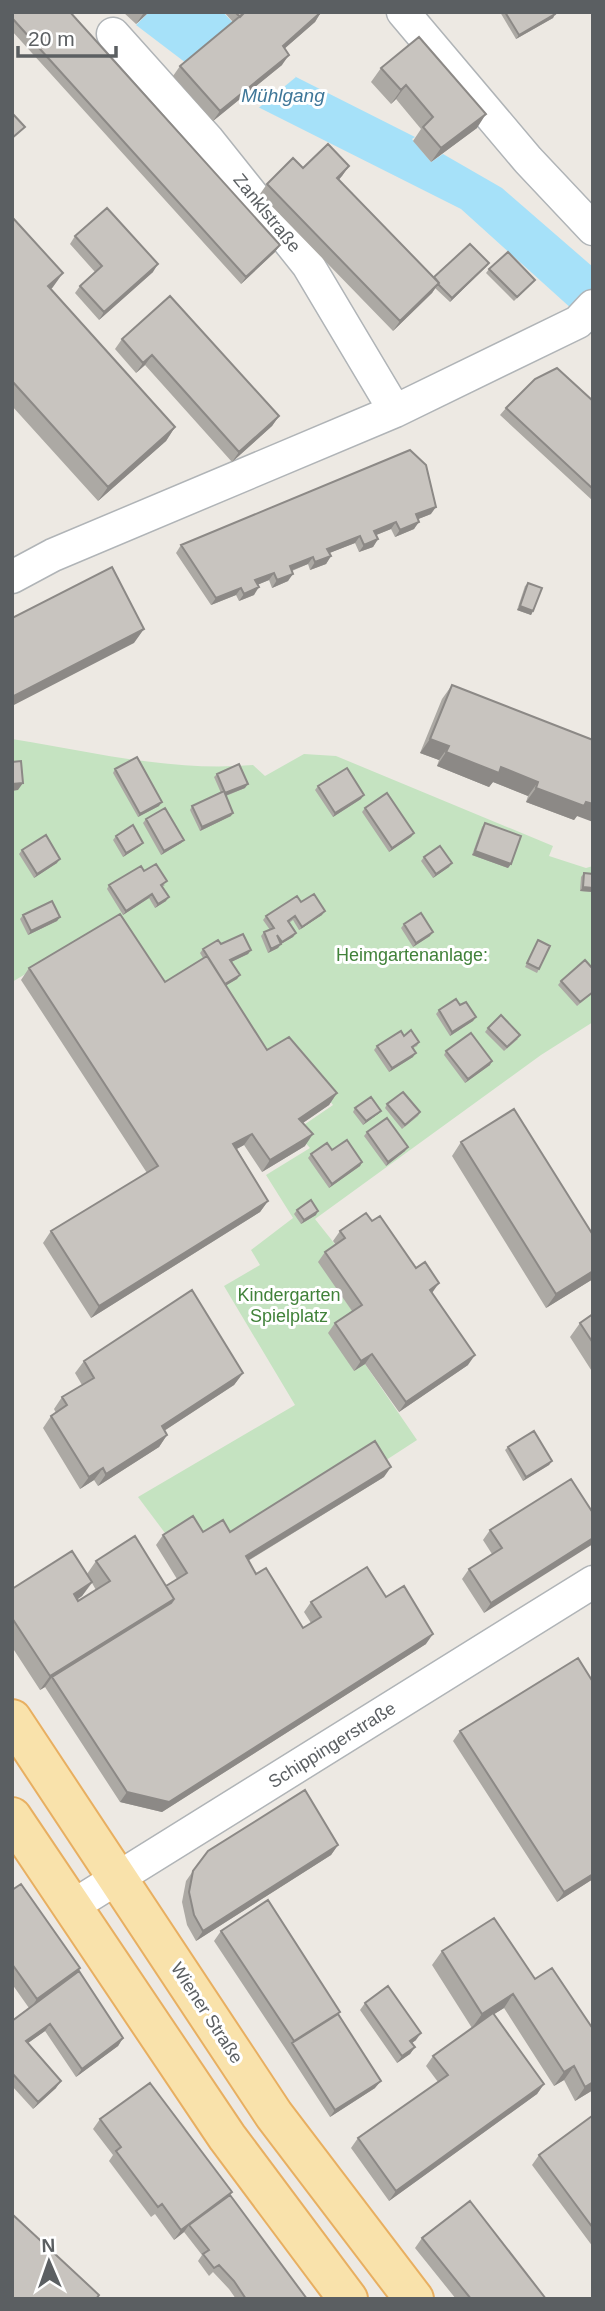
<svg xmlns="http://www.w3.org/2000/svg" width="605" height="2311" font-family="Arial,sans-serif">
	<rect width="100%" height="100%" fill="#ede9e3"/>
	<path fill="#c5e3c1" d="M12 739C92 752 172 772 253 765L265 776 304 754 336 756 553 846 549 856 586 868 593 866V1022L541 1055 315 1219 338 1248 319 1262 355 1315 365 1364 417 1440 377 1466 223 1542 168 1537 138 1497 295 1405 224 1286 260 1265 251 1250 293 1218 266 1175 310 1148 295 1131 333 1105 284 1044 260 1057 155 990 112 923 12 982Z"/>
	<path fill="#a6e1f9" d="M149 12H223L235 25 186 63 136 25Z
		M282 65 296 77 415 137 412 139 431 162 443 154 502 188 593 267V328L461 209 248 102Z"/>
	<path fill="#ede9e3" d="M284 62 296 77 256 110 240 100Z"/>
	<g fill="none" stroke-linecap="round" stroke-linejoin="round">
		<g stroke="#b0b4b7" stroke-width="35">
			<path id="street" d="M403 12 528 160 593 229
				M113 34 208 140 308 265 395 411
				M12 577 53 555 395 411 578 322 593 306
				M71 1907 593 1582"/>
		</g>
		<g stroke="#e8af61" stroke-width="42">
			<path id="primary" d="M12 1719 274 2115 414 2299
				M12 1817 227 2137 348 2299"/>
		</g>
		<use href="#street" stroke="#fff" stroke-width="32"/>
		<use href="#primary" stroke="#f9e2ab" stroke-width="38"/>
	</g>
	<path fill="#aca9a4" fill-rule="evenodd" d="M12 12 280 245 275 252 241 284 12 31Z
		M123 12H149L136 24Z
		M224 12H321L315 22 284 49 282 65 213 121 173 76 180 66 233 22Z
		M500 12H554L555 14 553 18 516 39Z
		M381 68 477 128 431 162 413 141 421 129 396 99 391 104 371 82Z
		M349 166 339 180 434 277 489 263 450 302 435 288 432 293 393 331 260 194 267 184 303 168Z
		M12 217 53 287 51 289 175 427 166 441 98 501 12 406Z
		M75 236 153 272 99 320 75 293 80 286 95 272 70 244Z
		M489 269 535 280 514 301 486 273Z
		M122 339 279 416 272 426 232 462 145 365 136 373 115 349Z
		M593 401V501L500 415 506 408Z
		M431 514 418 519 414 529 395 537 391 529 376 535 378 539 373 547 359 552 355 543 329 553 331 556 326 564 310 570 308 564 292 571 288 581 272 588 269 580 257 585 254 595 239 601 236 595 211 605 176 553 181 545Z
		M528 583 533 611 531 615 517 610 525 586Z
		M452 685 577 816 574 820 526 802 528 796 493 782 489 787 437 766 439 760 420 753 442 699Z
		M115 769 159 806 138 817 113 773Z
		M217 774 245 788 226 796 231 816 200 831 190 810 192 806 221 793 214 777Z
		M318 786 361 799 333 817 315 790Z
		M365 808 414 833 411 837 389 852 362 812Z
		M146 819 181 843 161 855 143 823Z
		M485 823 511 864 508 868 472 855 482 827Z
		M116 836 143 843 140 846 123 857 113 840Z
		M22 850 57 863 34 878 19 854Z
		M424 857 449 867 433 878 421 861Z
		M144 871 165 885 162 887 166 901 155 908 149 898 123 915 107 889 109 885Z
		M584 873 593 874V892L580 891 581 877Z
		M301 902 322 915 299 930 293 920 289 923 296 933 293 937 281 944 278 948 268 953 261 936 264 932 270 930 263 920 266 916Z
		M23 915 60 917 57 921 28 935 20 919Z
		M404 924 430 936 413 947 401 928Z
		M538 940 539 969 537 973 525 967Z
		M221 944 251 950 248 954 231 962 240 975 237 979 226 985 267 1050 337 1093 329 1105 303 1123 305 1146 262 1172 244 1145 237 1149 268 1201 260 1212 91 1318 43 1243 51 1231 147 1173 21 980 29 968 165 982 203 958 200 953 203 949Z
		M561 981 593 993 577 1006 558 985Z
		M460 1005 476 1017 473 1021 450 1036 436 1014 439 1010Z
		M488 1028 518 1039 504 1051 485 1032Z
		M404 1036 419 1042 417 1046 413 1048V1057L389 1072 374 1050 377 1046Z
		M446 1051 490 1065 465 1083 444 1055Z
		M387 1104 420 1112 418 1116 402 1129 385 1108Z
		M355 1108 381 1111 378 1114 363 1125 353 1112Z
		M367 1132 405 1151 386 1166 364 1136Z
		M461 1142 593 1279 546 1308 452 1156Z
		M332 1150 362 1162 360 1166 329 1188 308 1158 311 1154Z
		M297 1210 316 1215 301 1224 294 1214Z
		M372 1221 432 1293 468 1365 399 1412 365 1364 354 1371 328 1333 335 1323 352 1311 318 1262 325 1252 336 1245 333 1241 340 1231Z
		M593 1314V1373L570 1337 580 1323Z
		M84 1361 243 1373 234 1385 164 1431 167 1435 159 1447 98 1486 94 1480 80 1489 43 1428 51 1416 56 1413 54 1409 62 1397 82 1385 75 1373Z
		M508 1447 552 1461 549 1465 523 1481 505 1450Z
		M384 1477 248 1561 256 1574 303 1628 311 1623 304 1612 311 1602 386 1597 426 1644 162 1812 120 1802 45 1687 40 1690 12 1647V1589L87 1574 96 1561 166 1586 177 1579 156 1545 163 1535 203 1532H230ZM92 1583 96 1590 78 1601 77 1600 82 1596Z
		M593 1513 484 1613 462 1579 469 1569 492 1554 483 1540 490 1530Z
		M460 1731 593 1879 557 1902 453 1741Z
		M338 1845 331 1855 196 1941 187 1925 182 1902 186 1881 193 1871Z
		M12 1890 79 1971 123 2038 118 2046 76 2077 45 2031 28 2043 56 2088 33 2109 12 2086V2021L29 2008 12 1984Z
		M494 1918 593 2090 575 2101 564 2080 554 2086 504 2008 494 2014 544 2084 537 2094 389 2201 351 2148 358 2138 438 2082 426 2066 433 2056 472 2028 432 1965 442 1951Z
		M221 1931 375 2088 330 2117 287 2051 214 1941Z
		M365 2003 416 2040 412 2043 415 2047 410 2054 397 2063 360 2010Z
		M593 2117V2247L532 2165 539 2155Z
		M100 2119 230 2195 307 2299H236L229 2289 213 2272 209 2276 198 2261 202 2255 184 2232 174 2240 155 2214 151 2217 109 2161 113 2155 93 2129Z
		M422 2238 546 2299H456L415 2248Z"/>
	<path fill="#8c8986" d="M145 12H149L136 24 143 14Z
		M321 12 315 22 276 56 283 46Z
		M555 14 553 18 516 39 519 35Z
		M289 55 282 65 213 121 220 111Z
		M406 85 396 99 391 104 401 90Z
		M486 114 477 128 431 162 441 148Z
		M349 166 342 176 330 188 337 178Z
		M280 245 275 252 241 284 246 277Z
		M489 263 486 267 450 302 452 298Z
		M158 264 153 272 99 320 104 312Z
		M63 273 53 287 38 300 48 286Z
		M439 283 432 293 393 331 400 321Z
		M152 355 145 365 136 373 143 363Z
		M279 416 272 426 232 462 239 452Z
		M175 427 166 441 98 501 108 487Z
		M436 507 431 514 411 522 416 514Z
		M396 522 391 529 369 538 374 531Z
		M419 522 414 529 395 537 400 530Z
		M360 536 355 543 322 556 327 549Z
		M378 539 373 547 359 552 364 545Z
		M331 556 326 564 310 570 315 562Z
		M313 557 308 564 285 573 290 566Z
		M274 573 269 580 250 588 255 580Z
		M293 574 288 581 272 588 277 580Z
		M259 587 254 595 239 601 244 594Z
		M241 588 236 595 211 605 216 598Z
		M520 606 533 611 531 615 517 610Z
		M144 629 134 643 12 706V697Z
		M430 739 449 746 439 760 420 753Z
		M446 752 501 767 538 782 528 796 493 782 489 787 437 766Z
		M23 783 18 790 12 791V784Z
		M248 784 245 788 222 797 225 793Z
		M536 788 593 804V822L577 816 574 820 526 802Z
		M364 795 361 799 333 817 335 813Z
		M162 802 159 806 138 817 140 814Z
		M233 813 231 816 200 831 202 827Z
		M414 833 411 837 389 852 392 848Z
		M184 840 181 843 161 855 164 851Z
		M143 843 140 846 123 857 126 853Z
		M475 851 511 864 508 868 472 855Z
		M60 859 57 863 34 878 37 874Z
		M452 863 449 867 433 878 436 874Z
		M583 887 593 888V892L580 891Z
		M152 894 149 898 123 915 126 911Z
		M169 897 166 901 155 908 158 904Z
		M325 911 322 915 299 930 302 927Z
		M60 917 57 921 28 935 31 931Z
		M433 932 430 936 413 947 416 943Z
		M296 933 293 937 281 944 278 948 268 953 271 949 280 945 282 942Z
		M251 950 248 954 227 964 230 960Z
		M240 975 237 979 222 988 224 984Z
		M476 1017 473 1021 450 1036 452 1032Z
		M416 1053 413 1057 389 1072 392 1068Z
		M492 1061 490 1065 465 1083 468 1079Z
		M337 1093 329 1105 291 1131 299 1119Z
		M381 1111 378 1114 363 1125 366 1121Z
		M252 1134 244 1145 225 1155 233 1144Z
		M313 1134 305 1146 262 1172 270 1160Z
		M408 1147 405 1151 386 1166 388 1162Z
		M362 1162 360 1166 329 1188 332 1184Z
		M268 1201 260 1212 91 1318 99 1306Z
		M318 1211 316 1215 301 1224 304 1220Z
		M593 1271V1279L546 1308 556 1294Z
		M439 1283 432 1293 430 1290Z
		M372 1354 365 1364 354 1371 361 1361Z
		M475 1355 468 1365 399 1412 406 1402Z
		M243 1373 234 1385 153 1438 162 1426Z
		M167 1435 159 1447 98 1486 106 1474Z
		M552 1461 549 1465 523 1481 526 1477Z
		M391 1467 384 1477 239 1566 246 1556Z
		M103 1468 94 1480 80 1489 89 1477Z
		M593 1538V1544L484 1613 491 1603Z
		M92 1582 82 1596 64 1608 74 1594Z
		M174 1599 164 1613 52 1677 45 1687 40 1690 50 1676Z
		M433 1634 426 1644 162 1812 120 1802 127 1792Z
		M338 1845 331 1855 196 1941 203 1931Z
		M593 1874V1879L557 1902 564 1892Z
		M80 1968 73 1978 30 2009 37 1999Z
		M513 1994 504 2008 472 2028 482 2014Z
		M50 2024 45 2031 21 2048 26 2041Z
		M421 2033 416 2040 405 2048 410 2041Z
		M123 2038 118 2046 76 2077 82 2069Z
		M415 2047 410 2054 397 2063 402 2056Z
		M574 2066 564 2080 554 2086 564 2072Z
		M61 2081 56 2088 33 2109 38 2102Z
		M381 2081 375 2088 330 2117 335 2110Z
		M593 2082V2090L575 2101 585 2087Z
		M544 2084 537 2094 389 2201 396 2191Z
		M232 2192 225 2202 189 2225 184 2232 174 2240 181 2230Z"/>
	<path fill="#c8c4bf" stroke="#8c8986" stroke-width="2" d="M12 12H70L280 245 246 277 12 18Z
		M235 12H245L240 17Z
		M245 12H321L283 46 289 55 220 111 180 66Z
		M505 12H554L555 14 519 35Z
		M419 37 486 114 441 148 423 127 433 117 406 85 401 90 381 68Z
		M12 113 25 127 12 138Z
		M328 144 349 166 337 178 439 283 400 321 267 184 293 158 303 168Z
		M107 208 158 264 104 312 80 286 102 266 75 236Z
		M12 217 63 273 48 286 175 427 108 487 12 381Z
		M470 244 489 263 452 298 438 284 439 283 434 277Z
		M508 252 535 280 517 297 489 269Z
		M170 296 279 416 239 452 152 355 143 363 122 339Z
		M557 368 593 401V489L506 408 535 379Z
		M410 450 426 465 436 507 416 514 419 522 400 530 396 522 374 531 378 539 364 545 360 536 327 549 331 556 315 562 313 557 290 566 293 574 277 580 274 573 255 580 259 587 244 594 241 588 216 598 181 545Z
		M112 567 144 629 12 697V618Z
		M528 583 542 588 533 611 520 606Z
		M452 685 593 740V804L586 802 584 806 536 788 538 782 501 767 499 773 446 752 449 746 430 739Z
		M137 757 162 802 140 814 115 769Z
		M21 761 23 783 12 784V762Z
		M239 764 248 784 225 793 217 774Z
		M347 768 364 795 335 813 318 786Z
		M224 791 233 813 202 827 192 806Z
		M387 793 414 833 392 848 365 808Z
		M165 808 184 840 164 851 146 819Z
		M485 823 521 836 511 864 475 851Z
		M133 825 143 843 126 853 116 836Z
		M46 835 60 859 37 874 22 850Z
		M440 846 452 863 436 874 424 857Z
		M156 864 167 881 161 885 169 897 158 904 152 894 126 911 109 885 141 866 144 871Z
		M584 873 593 874V888L583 887Z
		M314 894 325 911 302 927 295 916 288 921 296 933 282 942 277 935 281 944 271 949 264 932 274 928 266 916 297 896 301 902Z
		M52 901 60 917 31 931 23 915Z
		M421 913 433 932 416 943 404 924Z
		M120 914 165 982 207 956 267 1050 289 1037 337 1093 299 1119 313 1134 270 1160 252 1134 233 1144 268 1201 99 1306 51 1231 158 1166 29 968Z
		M243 934 251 950 230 960 240 975 225 984 203 949 218 940 221 944Z
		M538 940 550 946 539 969 527 963Z
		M585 960 593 969V992L580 1002 561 981Z
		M456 999 460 1005 466 1002 476 1017 452 1032 439 1010Z
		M501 1015 520 1035 507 1047 488 1028Z
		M411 1030 419 1042 412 1047 416 1053 392 1068 377 1046 401 1031 404 1036Z
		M471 1033 492 1061 468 1079 446 1051Z
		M403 1092 420 1112 405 1125 387 1104Z
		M371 1097 381 1111 366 1121 355 1108Z
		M514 1109 593 1235V1271L556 1294 461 1142Z
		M387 1118 408 1147 388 1162 367 1132Z
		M347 1140 362 1162 332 1184 311 1154 327 1143 332 1150Z
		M311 1200 318 1211 304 1220 297 1210Z
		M366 1213 372 1221 380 1216 416 1268 425 1262 439 1283 430 1290 475 1355 406 1402 372 1354 361 1361 335 1323 362 1305 325 1252 345 1238 340 1231Z
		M192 1290 243 1373 162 1426 167 1435 106 1474 103 1468 89 1477 51 1416 67 1405 62 1397 94 1378 84 1361Z
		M593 1314V1343L580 1323Z
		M534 1431 552 1461 526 1477 508 1447Z
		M375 1441 391 1467 246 1556 256 1574 266 1568 303 1628 321 1617 311 1602 367 1567 386 1597 404 1586 433 1634 169 1802 127 1792 52 1677 171 1603 174 1599 166 1586 187 1573 163 1535 193 1516 203 1532 223 1520 230 1532Z
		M571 1479 593 1513V1538L491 1603 469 1569 502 1548 490 1530Z
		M135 1536 174 1599 50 1676 12 1618V1589L72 1551 92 1582 74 1594 78 1601 110 1581 96 1561Z
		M578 1658 593 1682V1874L564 1892 460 1731Z
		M305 1790 338 1845 203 1931 194 1915 189 1892 193 1871 208 1851Z
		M21 1884 80 1968 37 1999 12 1964V1890Z
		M268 1900 340 2012 294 2041 221 1931Z
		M494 1918 535 1979 552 1968 593 2029V2082L585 2087 574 2066 564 2072 513 1994 482 2014 442 1951Z
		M79 1971 123 2038 82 2069 50 2024 26 2041 61 2081 38 2102 12 2073V2021Z
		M388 1986 421 2033 410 2041 415 2047 402 2056 365 2003Z
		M493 2013 544 2084 396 2191 358 2138 448 2075 433 2056Z
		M338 2014 381 2081 335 2110 292 2043Z
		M150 2083 232 2192 181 2230 162 2204 158 2207 116 2151 121 2147 100 2119Z
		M592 2116 593 2117V2228L539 2155Z
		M230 2195 307 2299H246L234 2281 219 2265 214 2268 203 2254 209 2250 189 2225Z
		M470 2201 546 2299H471L422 2238Z
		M12 2214 99 2295 96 2299H12Z"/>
	<g text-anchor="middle" stroke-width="6" stroke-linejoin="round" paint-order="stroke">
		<g font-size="18" fill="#5b5f62" stroke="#fff">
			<text transform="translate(267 213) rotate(51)" y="6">Zanklstraße</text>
			<text transform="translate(332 1745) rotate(-32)" y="6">Schippingerstraße</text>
			<text transform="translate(207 2013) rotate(57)" y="6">Wiener Straße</text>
		</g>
		<g font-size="18" fill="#41823a" stroke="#fff">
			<text x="412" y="961">Heimgartenanlage:</text>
			<text x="289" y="1301">Kindergarten<tspan x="289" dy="21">Spielplatz</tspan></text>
		</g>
		<g font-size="19" font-style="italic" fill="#3f7799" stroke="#fff">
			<text x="283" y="102">Mühlgang</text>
		</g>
	</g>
	<rect width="605" height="2311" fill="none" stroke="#5b5f62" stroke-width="28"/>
	<g transform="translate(49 2262) rotate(358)" stroke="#ffffff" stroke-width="5" paint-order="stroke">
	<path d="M0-5L12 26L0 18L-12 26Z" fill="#5b5f62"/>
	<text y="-10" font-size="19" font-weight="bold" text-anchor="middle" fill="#5b5f62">N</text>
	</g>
	<path d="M18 46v10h98v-10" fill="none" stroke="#5b5f62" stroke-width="3.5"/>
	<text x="28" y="46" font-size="21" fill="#5b5f62" stroke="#ffffff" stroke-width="5" paint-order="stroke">20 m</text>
</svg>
